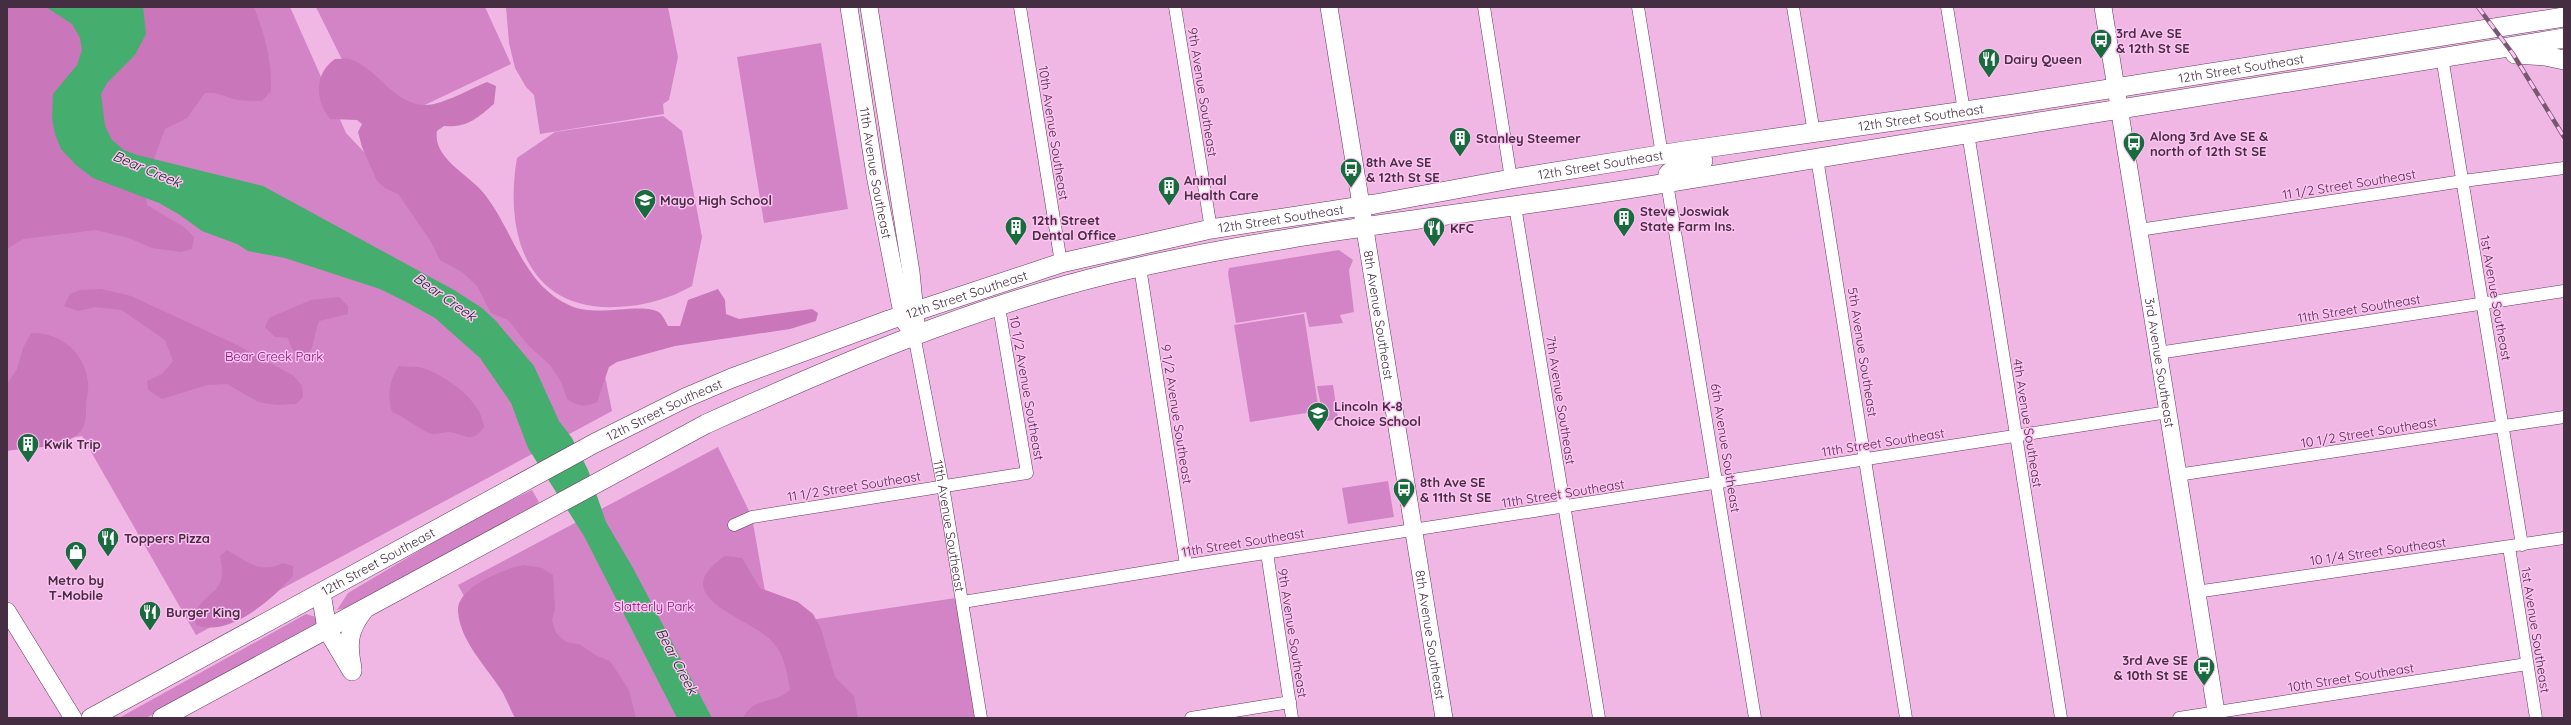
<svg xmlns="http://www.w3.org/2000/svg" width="2571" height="725" font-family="Quicksand,sans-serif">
	<rect width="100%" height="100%" fill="#f0b7e5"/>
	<path fill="#d384c6" d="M7 7H290L346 133 564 363 601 356 612 411 196 635 82 436 7 448Z
		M316 7H485L511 64 410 112 362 100Z
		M506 7H668L678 57 669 100 663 104 664 114 540 134 534 95 526 87 515 68 509 43Z
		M821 43 848 209 764 223 737 57Z
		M663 116 682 131 702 237 692 286C669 299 644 306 617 307 527 311 504 234 517 158L555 132Z
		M1339 250 1353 260 1349 270 1354 312 1340 315 1343 323 1309 327 1306 312 1236 323 1228 274 1229 268Z
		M1304 314 1319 411 1250 422 1234 325Z
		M1333 385 1338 419 1327 421 1326 417H1323L1317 386Z
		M718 447 752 517 771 626 962 597 980 718H530L458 585Z
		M1388 481 1394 517 1348 524 1342 488Z
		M532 490 539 502 532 509 354 606 337 610 348 593 471 520Z
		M306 614 316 617 317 626 146 718H119Z"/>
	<path fill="#c976bb" d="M7 7H254C265 36 272 60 271 91L262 101C253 101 243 101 233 99 223 96 217 92 205 93L187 118 165 129 144 186 147 205 184 227 194 237 192 249 181 252 152 248 129 238 96 230 23 239 7 249Z
		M335 59C340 59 346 58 350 59 380 69 397 112 434 104 451 100 470 89 487 82L496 86 494 104C477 118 468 128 444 126L437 131C432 159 472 176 486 196 515 234 523 285 571 306 598 318 643 301 660 313 663 316 666 322 668 326H680L688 300 718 289 725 300 726 314 739 319 812 309 818 313 816 321 790 329 675 346 617 362 609 367 597 402C585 408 578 406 567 399L561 382 550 365 528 345 508 320 491 313 477 286 462 272 440 260 430 240 398 194 385 188 377 181 362 147 358 132 362 124 357 120 330 119C315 101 314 73 335 59Z
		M101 289 131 296 237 345 294 376 302 386 303 397 296 404 277 405 258 402 227 384 207 385 162 399 148 390 147 381 162 374 173 361 165 340 122 310 95 307 78 311 64 306 70 294 80 290Z
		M339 297 348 306V314L319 321C314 333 315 345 308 355 294 356 292 350 288 338L275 337 265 327 269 318 311 300Z
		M31 333C61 333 84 351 88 382 89 388 87 396 86 403 86 414 87 426 78 434 61 449 29 447 7 451V384L17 369 23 348Z
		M399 366C406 367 416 366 423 368 448 377 481 400 484 427 471 445 466 434 449 432 444 432 438 434 433 434 422 432 404 416 392 412 387 395 389 381 399 366Z
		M227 550C247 562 260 574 283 563L293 566V576C272 599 230 638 196 625L193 615C209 586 228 596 220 556Z
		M725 556 742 558 760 588 798 602 813 614 821 629 835 677 854 696 858 718H743C753 697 775 704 790 690 787 673 785 655 772 641 749 617 663 597 725 556Z
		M524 565 542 568 553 575 555 608 552 620 556 633 566 642 579 644 597 656 610 661 629 690 636 718H515C511 710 507 701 503 693 488 668 460 642 458 611 456 587 506 568 524 565Z"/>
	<path fill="#45ad6d" d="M46 7H143L146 34 135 55 107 83 101 94 105 126 112 140 124 150 137 155 263 186 454 290 482 308 495 320 534 366 559 421 572 438 588 470 606 522 633 568 712 718H677L584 536 528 448 511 403 480 358 435 318 408 303 380 289 285 258 248 251 237 244 202 231 180 215 159 203 93 178 76 165 61 149 55 134 52 118 53 94 77 65 82 50 80 38 72 24Z"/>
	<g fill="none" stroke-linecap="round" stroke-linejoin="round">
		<g stroke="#67375f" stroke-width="13">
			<g id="street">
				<path d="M1020 7 1061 263"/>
				<path d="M1175 7 1211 229"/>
				<path d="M1484 7 1511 179"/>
				<path d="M1638 7 1662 155"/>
				<path d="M1793 7 1814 133"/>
				<path d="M1947 7 1964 111"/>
				<path d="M2442 57 2522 545"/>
				<path d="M1968 133 2061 718"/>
				<path d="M1817 158 1906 718"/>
				<path d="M1667 183 1755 718"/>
				<path d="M1515 206 1599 718"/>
				<path d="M2139 230 2463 181 2564 168"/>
				<path d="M1140 267 1186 565"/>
				<path id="s1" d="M914 335 943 486 981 718"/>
				<path d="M2158 353 2564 291"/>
				<path d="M2177 475 2564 417"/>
				<path d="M734 525 752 517 1027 473 999 307"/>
				<path d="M2509 547 2536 718"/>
				<path d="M1267 553 1292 718"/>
				<path d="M2196 592 2564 538"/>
				<path d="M963 602 1201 563 2168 412"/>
				<path d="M1191 718 1290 702"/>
				<path d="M2179 718 2527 664"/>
			</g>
		</g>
		<g stroke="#67375f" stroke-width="18">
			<g id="secondary">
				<path id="s2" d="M849 7 875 175 900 303 904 321 914 335"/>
				<path d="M869 7 911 272 916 323"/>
				<path id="s3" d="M1329 7 1444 718"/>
				<path id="s4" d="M2103 7 2217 718"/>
				<path d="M7 611 73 718"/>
			</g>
		</g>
		<g stroke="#67375f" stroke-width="20">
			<g id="primary">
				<path d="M2515 54 2545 56 2564 60"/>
				<path d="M1667 183 1668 174 1677 166 1703 161"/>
				<path d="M321 593 327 629 352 671"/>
				<path d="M352 668C347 644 348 630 363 611"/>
				<path id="s5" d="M91 718 595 443 685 398 732 378 889 320 1061 263 1211 229 1375 204 1511 179 1684 151 2014 104 2564 17"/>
				<path d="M162 718 706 424C837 365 969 308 1109 274 1292 230 1481 214 1666 183 1965 134 2265 85 2564 38"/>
			</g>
		</g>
		<use href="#street" stroke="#fff" stroke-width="12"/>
		<use href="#secondary" stroke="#fff" stroke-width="17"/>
		<use href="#primary" stroke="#fff" stroke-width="19"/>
		<g stroke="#785772" stroke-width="4.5">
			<path id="rail" d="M2478 7 2513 54 2564 137"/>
		</g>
		<use href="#rail" stroke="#fec3f2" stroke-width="3" stroke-dasharray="9" stroke-linecap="butt"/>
	</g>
	<defs>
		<g id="bus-pin" transform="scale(1.15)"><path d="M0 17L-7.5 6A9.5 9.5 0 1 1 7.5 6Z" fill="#186b3c" stroke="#fec3f2"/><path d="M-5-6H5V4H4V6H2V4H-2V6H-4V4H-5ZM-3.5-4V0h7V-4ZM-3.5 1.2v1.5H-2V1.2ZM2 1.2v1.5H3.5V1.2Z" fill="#fff"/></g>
		<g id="restaurant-pin" transform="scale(1.15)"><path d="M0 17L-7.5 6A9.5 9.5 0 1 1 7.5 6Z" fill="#186b3c" stroke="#fec3f2"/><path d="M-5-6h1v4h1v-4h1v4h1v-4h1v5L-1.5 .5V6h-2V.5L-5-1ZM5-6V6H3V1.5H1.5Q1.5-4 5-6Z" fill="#fff"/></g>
		<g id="building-pin" transform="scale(1.15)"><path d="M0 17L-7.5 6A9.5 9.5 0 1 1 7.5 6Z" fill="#186b3c" stroke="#fec3f2"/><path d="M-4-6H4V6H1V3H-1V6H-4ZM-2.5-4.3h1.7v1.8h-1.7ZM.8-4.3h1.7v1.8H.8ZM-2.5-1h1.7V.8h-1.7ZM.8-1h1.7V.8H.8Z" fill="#fff"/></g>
		<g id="school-pin" transform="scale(1.15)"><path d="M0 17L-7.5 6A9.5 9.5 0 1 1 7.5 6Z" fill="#186b3c" stroke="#fec3f2"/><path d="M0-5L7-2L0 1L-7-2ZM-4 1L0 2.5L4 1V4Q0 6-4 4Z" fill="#fff"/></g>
		<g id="shop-pin" transform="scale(1.15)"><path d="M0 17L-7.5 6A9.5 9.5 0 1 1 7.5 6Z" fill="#186b3c" stroke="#fec3f2"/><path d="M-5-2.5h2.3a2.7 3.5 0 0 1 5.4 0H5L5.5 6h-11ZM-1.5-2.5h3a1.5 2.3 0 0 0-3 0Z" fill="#fff"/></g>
	</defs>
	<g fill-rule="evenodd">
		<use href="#bus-pin" x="2101" y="40"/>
		<use href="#restaurant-pin" x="1989" y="59"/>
		<use href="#building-pin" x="1460" y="138"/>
		<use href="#bus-pin" x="2134" y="143"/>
		<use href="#bus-pin" x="1351" y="169"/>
		<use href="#building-pin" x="1169" y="187"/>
		<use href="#school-pin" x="645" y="200"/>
		<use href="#building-pin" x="1624" y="218"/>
		<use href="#building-pin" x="1016" y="227"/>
		<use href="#restaurant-pin" x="1434" y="228"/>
		<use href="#school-pin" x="1318" y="413"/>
		<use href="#building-pin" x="28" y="444"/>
		<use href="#bus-pin" x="1404" y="489"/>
		<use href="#restaurant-pin" x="108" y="538"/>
		<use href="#shop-pin" x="76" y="552"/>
		<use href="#restaurant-pin" x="150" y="612"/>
		<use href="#bus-pin" x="2204" y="667"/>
	</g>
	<g text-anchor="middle" stroke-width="3" stroke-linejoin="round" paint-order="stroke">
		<g font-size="13" font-weight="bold" fill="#452e41" stroke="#fec3f2" text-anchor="start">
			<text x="2116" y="38">3rd Ave SE<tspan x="2116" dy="15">&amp; 12th St SE</tspan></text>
			<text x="2004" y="64">Dairy Queen</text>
			<text x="2150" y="141">Along 3rd Ave SE &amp;<tspan x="2150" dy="15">north of 12th St SE</tspan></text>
			<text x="1476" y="143">Stanley Steemer</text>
			<text x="1366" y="167">8th Ave SE<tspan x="1366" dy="15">&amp; 12th St SE</tspan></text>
			<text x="1184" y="185">Animal<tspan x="1184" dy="15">Health Care</tspan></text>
			<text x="660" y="205">Mayo High School</text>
			<text x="1640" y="216">Steve Joswiak<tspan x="1640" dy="15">State Farm Ins.</tspan></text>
			<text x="1032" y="225">12th Street<tspan x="1032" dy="15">Dental Office</tspan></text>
			<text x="1450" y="233">KFC</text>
			<text x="1334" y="411">Lincoln K-8<tspan x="1334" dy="15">Choice School</tspan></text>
			<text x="44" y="449">Kwik Trip</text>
			<text x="1420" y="487">8th Ave SE<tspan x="1420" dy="15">&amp; 11th St SE</tspan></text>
			<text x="124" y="543">Toppers Pizza</text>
			<text x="76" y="585" text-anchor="middle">Metro by<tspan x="76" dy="15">T-Mobile</tspan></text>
			<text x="166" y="617">Burger King</text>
			<text x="2188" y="665" text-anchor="end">3rd Ave SE<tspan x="2188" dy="15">&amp; 10th St SE</tspan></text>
		</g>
		<g font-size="13" fill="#452e41" stroke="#fec3f2">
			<text dy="5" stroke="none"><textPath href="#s5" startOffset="2271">12th Street Southeast</textPath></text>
			<text transform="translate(1203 92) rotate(81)" y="5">9th Avenue Southeast</text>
			<text dy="5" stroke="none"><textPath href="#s5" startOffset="1947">12th Street Southeast</textPath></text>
			<text transform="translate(1054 133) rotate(81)" y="5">10th Avenue Southeast</text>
			<text dy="5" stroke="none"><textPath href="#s5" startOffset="1623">12th Street Southeast</textPath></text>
			<text dy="5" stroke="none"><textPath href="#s2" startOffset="168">11th Avenue Southeast</textPath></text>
			<text transform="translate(2349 184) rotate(-9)" y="5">11 1/2 Street Southeast</text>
			<text dy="5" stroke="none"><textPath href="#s5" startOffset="1299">12th Street Southeast</textPath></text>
			<text dy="5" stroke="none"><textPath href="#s5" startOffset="975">12th Street Southeast</textPath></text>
			<text transform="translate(2496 298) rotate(80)" y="5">1st Avenue Southeast</text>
			<text transform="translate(2359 308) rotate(-9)" y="5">11th Street Southeast</text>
			<text dy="5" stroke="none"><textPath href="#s3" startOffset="312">8th Avenue Southeast</textPath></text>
			<text transform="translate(1863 352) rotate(81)" y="5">5th Avenue Southeast</text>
			<text dy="5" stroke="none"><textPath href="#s4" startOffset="360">3rd Avenue Southeast</textPath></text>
			<text transform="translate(1027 388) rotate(80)" y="5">10 1/2 Avenue Southeast</text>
			<text transform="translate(1561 400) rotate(81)" y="5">7th Avenue Southeast</text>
			<text dy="5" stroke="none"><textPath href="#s5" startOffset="651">12th Street Southeast</textPath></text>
			<text transform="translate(1177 414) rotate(81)" y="5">9 1/2 Avenue Southeast</text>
			<text transform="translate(2028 423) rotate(81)" y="5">4th Avenue Southeast</text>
			<text transform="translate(2369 432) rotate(-9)" y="5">10 1/2 Street Southeast</text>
			<text transform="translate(1883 442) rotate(-9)" y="5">11th Street Southeast</text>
			<text transform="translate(1726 448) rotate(81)" y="5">6th Avenue Southeast</text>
			<text transform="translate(854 486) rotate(-9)" y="5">11 1/2 Street Southeast</text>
			<text transform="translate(1563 493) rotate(-9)" y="5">11th Street Southeast</text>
			<text dy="5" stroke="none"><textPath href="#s1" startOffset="194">11th Avenue Southeast</textPath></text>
			<text transform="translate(1243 542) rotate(-9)" y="5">11th Street Southeast</text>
			<text transform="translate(2378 551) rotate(-8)" y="5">10 1/4 Street Southeast</text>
			<text dy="5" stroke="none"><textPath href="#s5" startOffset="327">12th Street Southeast</textPath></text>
			<text transform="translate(2536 630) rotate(81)" y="5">1st Avenue Southeast</text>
			<text transform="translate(1293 633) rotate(81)" y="5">9th Avenue Southeast</text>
			<text dy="5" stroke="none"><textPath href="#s3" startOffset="636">8th Avenue Southeast</textPath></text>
			<text transform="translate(2351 677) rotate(-9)" y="5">10th Street Southeast</text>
		</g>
		<g font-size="13" fill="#78116d" stroke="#fec3f2">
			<text x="274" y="361">Bear Creek Park</text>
			<text x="654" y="611">Slatterly Park</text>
		</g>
		<g font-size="14" font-style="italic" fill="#063319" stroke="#fec3f2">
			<text transform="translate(147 169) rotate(23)" y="5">Bear Creek</text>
			<text transform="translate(445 297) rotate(35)" y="5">Bear Creek</text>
			<text transform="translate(677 661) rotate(62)" y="5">Bear Creek</text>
		</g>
	</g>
	<rect width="2571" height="725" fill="none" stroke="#452e41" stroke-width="16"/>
</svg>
